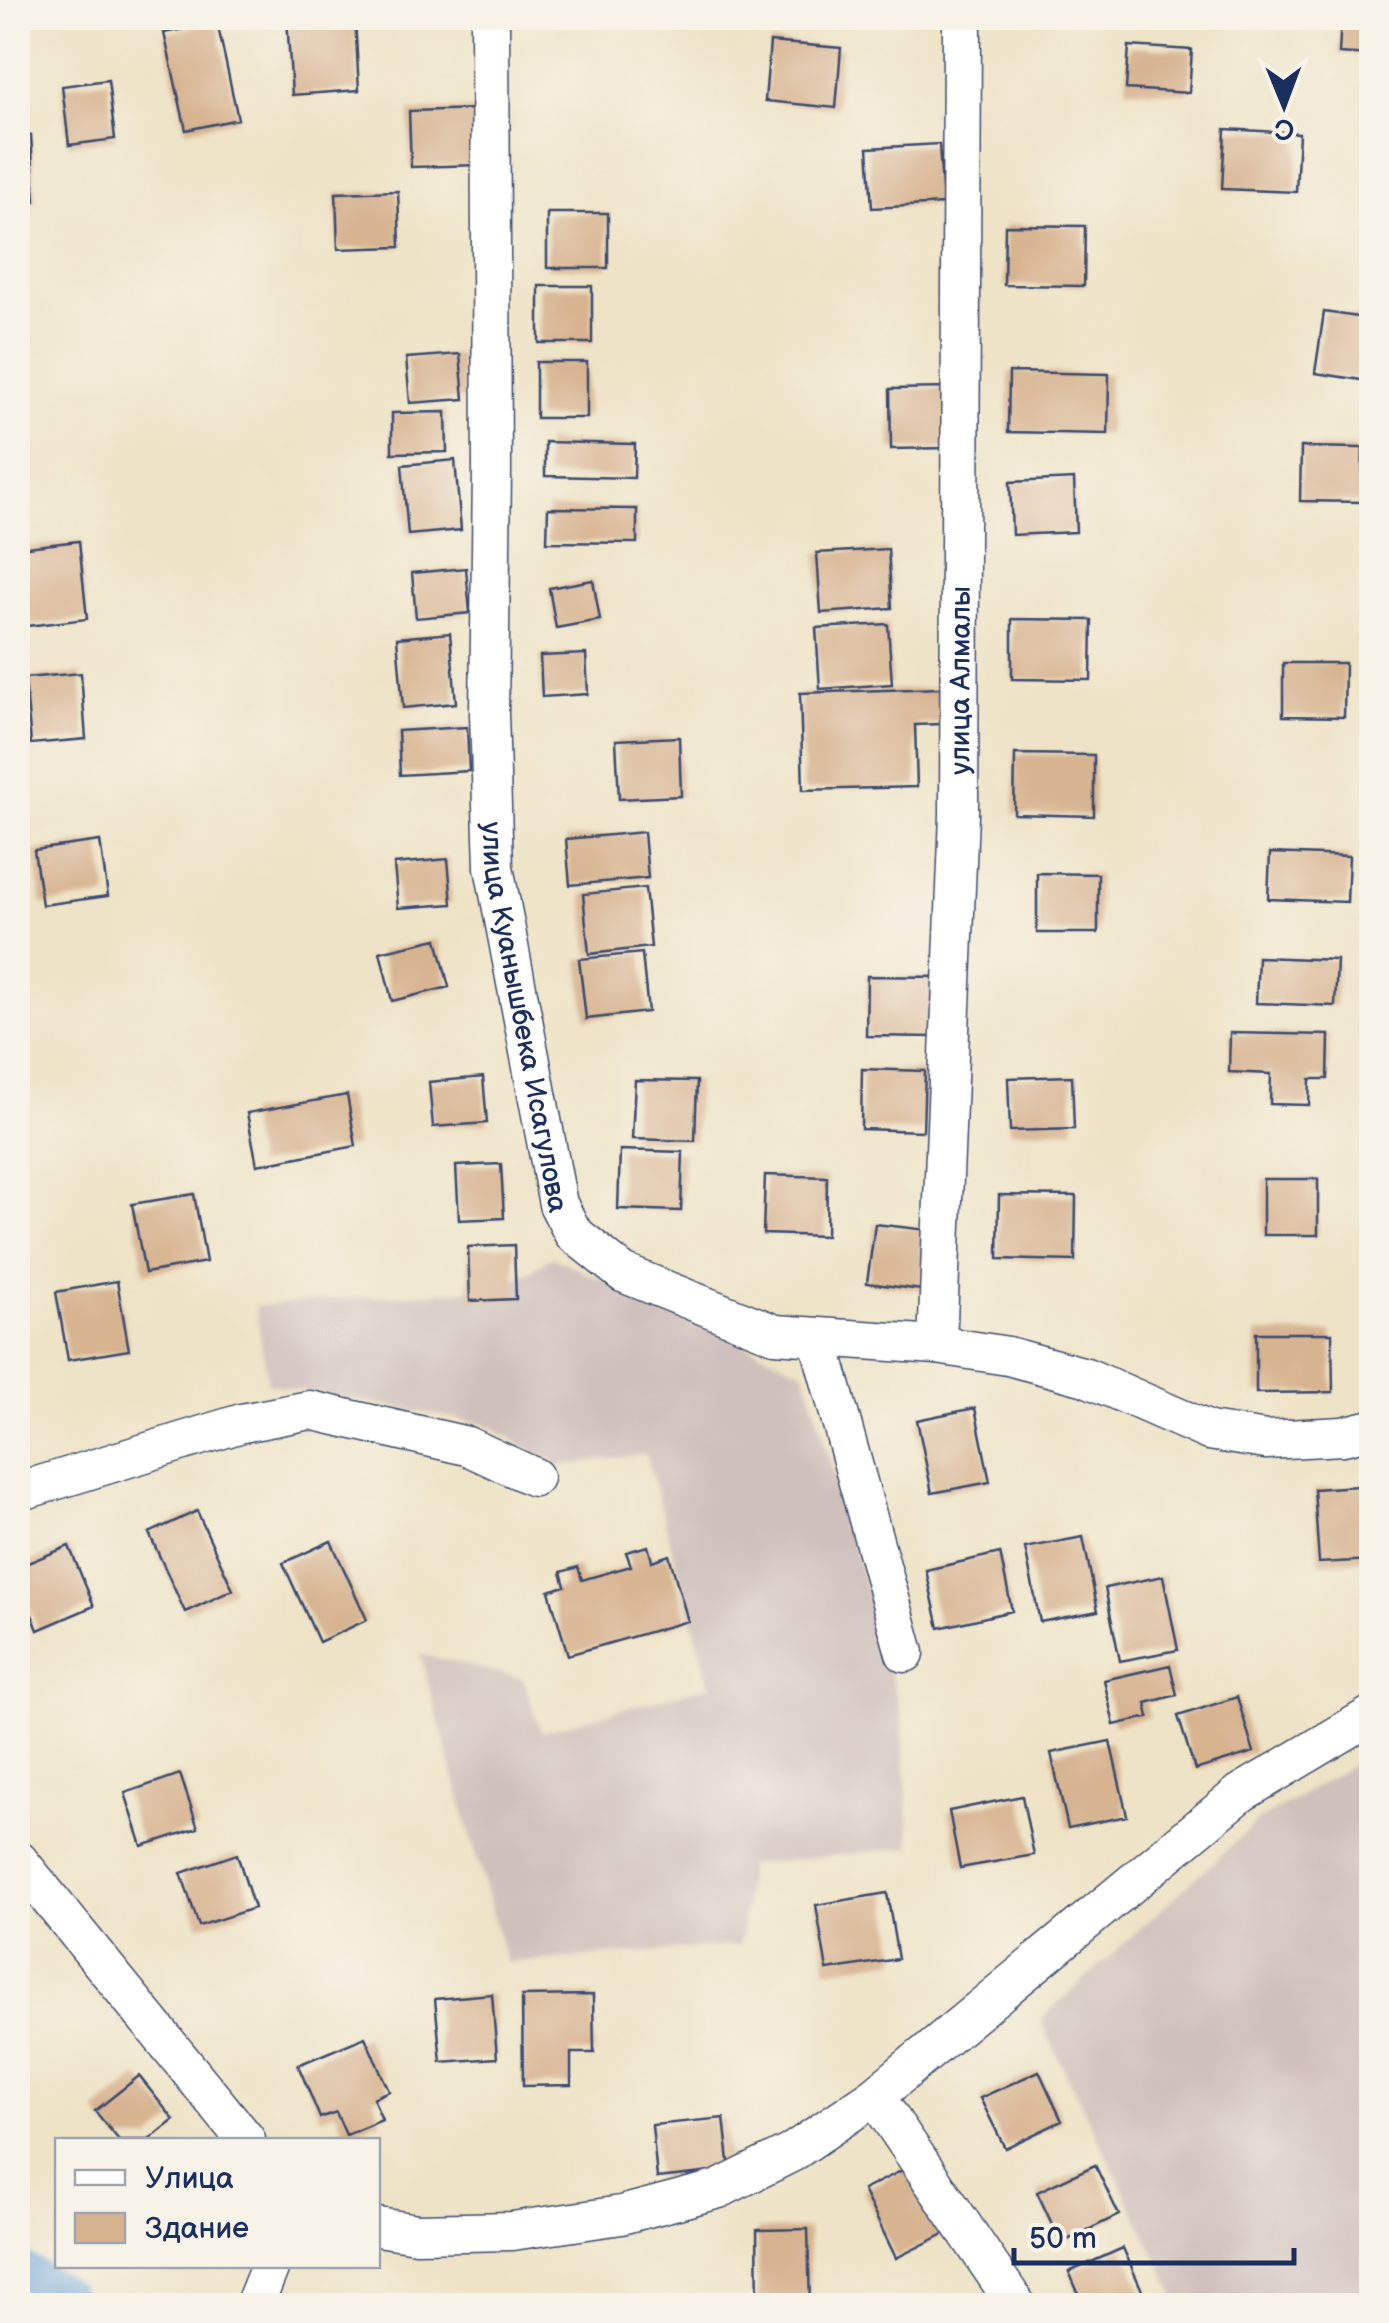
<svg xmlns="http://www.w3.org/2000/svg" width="1389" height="2323" font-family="'Balsamiq Sans',sans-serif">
	<rect width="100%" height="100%" fill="#f7f3e8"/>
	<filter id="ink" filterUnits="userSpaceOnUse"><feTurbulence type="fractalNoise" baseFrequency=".01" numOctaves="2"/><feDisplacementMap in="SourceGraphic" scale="20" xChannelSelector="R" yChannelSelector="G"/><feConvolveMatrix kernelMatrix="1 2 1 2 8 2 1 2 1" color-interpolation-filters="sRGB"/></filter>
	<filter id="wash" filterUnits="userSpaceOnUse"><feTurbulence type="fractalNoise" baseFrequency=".0048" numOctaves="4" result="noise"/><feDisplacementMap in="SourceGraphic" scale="40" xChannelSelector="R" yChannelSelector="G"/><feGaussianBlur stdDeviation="2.25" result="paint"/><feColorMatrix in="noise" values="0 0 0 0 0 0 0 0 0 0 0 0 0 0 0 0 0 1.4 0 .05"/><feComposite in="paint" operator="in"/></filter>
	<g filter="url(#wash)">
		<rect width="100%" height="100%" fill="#eee3c6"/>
		<path fill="#cfc0bb" d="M552 1257 805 1372 902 1718 911 1847 748 1865 740 1945 506 1963 420 1654 523 1679 541 1732 710 1685 646 1454 558 1466 486 1424 268 1384 255 1306 503 1287Z
			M1371 1754V2305H1180L1040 2020 1259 1820Z"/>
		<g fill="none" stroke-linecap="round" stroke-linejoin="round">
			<path stroke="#6ca2d9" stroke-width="68" d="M18 2286 52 2306"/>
		</g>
		<g id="blocks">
			<path fill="#d7b390" d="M287 18H355L359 90 292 95Z
				M1341 18H1372V55L1339 53Z
				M217 22 238 119 186 130 164 33Z
				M770 42 841 48 836 108 765 101Z
				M1129 46 1192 50 1189 93 1126 89Z
				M108 80 115 139 69 145 62 86Z
				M478 109 480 165 411 167 409 111Z
				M1225 129 1299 133 1296 192 1222 189Z
				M31 135 35 201 18 202V136Z
				M939 144 943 204 872 208 868 148Z
				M398 191 400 247 338 249 336 193Z
				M547 213H608V268H547Z
				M1005 225 1085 226 1084 286 1004 285Z
				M539 286H592V343H539Z
				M1324 312 1372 319 1368 381 1315 373Z
				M460 354 464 399 410 403 406 358Z
				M536 362H587V418H536Z
				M1009 372 1109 374 1108 434 1008 432Z
				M948 388 949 448 891 449 890 389Z
				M446 412 447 452 392 453V413Z
				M545 442 635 444 634 478 545 476Z
				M1301 447 1363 448 1362 502 1300 501Z
				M455 460 461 530 408 535 402 465Z
				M1074 479 1076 532 1012 535 1010 482Z
				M548 508 637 509V543L547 542Z
				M79 541 87 619 18 627V548Z
				M888 549 892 608 821 613 817 553Z
				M466 568 470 613 416 618 412 573Z
				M593 580 600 620 556 628 549 588Z
				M1012 619 1092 620 1091 680 1012 679Z
				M888 624 892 684 820 689 816 628Z
				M450 633 456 703 403 708 397 638Z
				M586 654 588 694 542 697 540 656Z
				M1283 663H1345L1344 717 1283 716Z
				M81 673 86 739 31 744 25 678Z
				M940 688 941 724 915 725 917 787 803 790 800 693Z
				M467 727 469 771 400 775 398 731Z
				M679 737 681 796 619 799 616 740Z
				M1015 754 1094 755V816L1014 814Z
				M644 832 648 878 570 885 566 839Z
				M100 841 108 896 42 905 34 850Z
				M1270 853 1349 856 1347 902 1268 899Z
				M448 859 452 904 398 908 394 864Z
				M1037 873 1098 874V933H1037Z
				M645 888 651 947 589 954 583 894Z
				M437 939 449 987 392 1001 380 952Z
				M642 953 648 1012 586 1019 579 959Z
				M1258 957 1337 960 1335 1006 1256 1003Z
				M867 976 939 977 938 1037 866 1036Z
				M1230 1033 1329 1035 1328 1079H1310L1309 1105 1270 1104 1271 1074 1229 1072Z
				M862 1069 925 1071 923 1131 861 1129Z
				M1072 1076 1074 1129 1010 1131 1008 1078Z
				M483 1077 487 1123 433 1127 429 1082Z
				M635 1080 697 1081 695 1141 632 1139Z
				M347 1095 356 1146 257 1165 247 1113Z
				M620 1150 683 1152 681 1211 618 1209Z
				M501 1164 504 1218 459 1220 456 1166Z
				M765 1175 827 1177 826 1236 763 1234Z
				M1263 1179H1318V1235H1263Z
				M194 1194 206 1262 145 1273 132 1204Z
				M999 1195 1076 1196 1075 1261 998 1259Z
				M875 1224 937 1231 930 1291 867 1283Z
				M514 1245 516 1299 470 1301 468 1247Z
				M117 1281 129 1350 68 1360 56 1292Z
				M1256 1333H1332L1333 1392 1256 1393Z
				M975 1408 990 1482 932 1493 917 1420Z
				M1372 1485V1560L1319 1563 1314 1489Z
				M197 1511 233 1590 185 1612 149 1533Z
				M1083 1537 1098 1611 1040 1622 1025 1548Z
				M331 1541 367 1620 319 1642 283 1563Z
				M69 1546 94 1606 38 1630 18 1579V1567Z
				M648 1546 652 1561 669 1555 688 1621 568 1655 549 1591 565 1586 561 1572 578 1567 582 1580 631 1566 626 1552Z
				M1000 1553 1012 1611 939 1628 926 1570Z
				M1163 1576 1178 1650 1120 1661 1105 1588Z
				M1170 1665 1177 1695 1146 1703 1149 1717 1114 1725 1104 1680Z
				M1237 1697 1254 1752 1195 1770 1178 1716Z
				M1110 1741 1127 1816 1068 1828 1051 1753Z
				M180 1774 198 1828 142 1846 125 1793Z
				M1022 1796 1034 1855 960 1868 949 1811Z
				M237 1854 254 1908 199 1926 181 1873Z
				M887 1893 898 1959 827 1970 816 1905Z
				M492 1994 497 2058 441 2062 435 1999Z
				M593 1995 594 2053H571V2085L523 2086 522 1996Z
				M365 2037 389 2091 373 2098 382 2120 346 2135 336 2112 320 2118 298 2065Z
				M1039 2071 1062 2121 1005 2148 980 2098Z
				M139 2076 174 2120 149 2140H119L95 2111Z
				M724 2118 730 2170 657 2178 652 2125Z
				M917 2163 950 2231 896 2258 863 2190Z
				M1095 2165 1119 2215 1061 2243 1037 2192Z
				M808 2229 810 2306H758L757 2230Z
				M1123 2248 1149 2306H1084L1069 2272Z"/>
		</g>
	</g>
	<g filter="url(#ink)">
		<use href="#blocks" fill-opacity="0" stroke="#3b4a6e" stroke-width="2.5"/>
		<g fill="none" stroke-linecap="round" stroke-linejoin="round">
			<g stroke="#3b4a6e" stroke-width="41">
				<g id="street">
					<path id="s1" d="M490 18 492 470 489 714 494 867 558 1204 573 1233 623 1273 775 1334 937 1345 1008 1356 1086 1377 1209 1431 1266 1440 1343 1436 1372 1429"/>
					<path d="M818 1337 905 1653"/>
					<path id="s2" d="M937 1345 959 815 962 18"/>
					<path d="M18 1492 242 1423 310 1410 467 1446 534 1477"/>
					<path d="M18 1860 246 2140"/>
					<path d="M875 2096 1017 2306"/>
					<path d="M378 2227 417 2233 512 2231 621 2215 719 2189 791 2153 875 2096 1241 1793 1372 1715"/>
					<path d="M254 2306 270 2266"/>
				</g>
			</g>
			<use href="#street" stroke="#fff" stroke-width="38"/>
		</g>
	</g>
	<g text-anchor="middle" stroke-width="8" stroke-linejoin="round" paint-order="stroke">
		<g font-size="28" fill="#1b2f5e" stroke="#f7f3e8">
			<text dy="10" stroke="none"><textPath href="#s2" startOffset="665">улица Алмалы</textPath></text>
			<text dy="10" stroke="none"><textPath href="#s1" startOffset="1002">улица Куанышбека Исагулова</textPath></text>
		</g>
	</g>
	<rect width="1389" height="2323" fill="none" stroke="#f7f3e8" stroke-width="60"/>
	<rect x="55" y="2138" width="325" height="130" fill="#f7f3e8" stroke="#9fa5b1" stroke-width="2.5"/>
	<rect x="75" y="2170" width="50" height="15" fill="#ffffff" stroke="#9fa5b1" stroke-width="2.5"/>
	<text x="145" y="2188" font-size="30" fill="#1b2f5e">Улица</text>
	<rect x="75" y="2213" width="50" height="30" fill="#d7b390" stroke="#9fa5b1" stroke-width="2.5"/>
	<text x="145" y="2238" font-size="30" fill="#1b2f5e">Здание</text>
	<g transform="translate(1284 105) rotate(179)" stroke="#f7f3e8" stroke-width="8" paint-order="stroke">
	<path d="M0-8L18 38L0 25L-18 38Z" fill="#1b2f5e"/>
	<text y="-15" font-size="28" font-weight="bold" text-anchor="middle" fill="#1b2f5e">С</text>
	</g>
	<path d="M1014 2248v15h280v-15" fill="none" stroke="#1b2f5e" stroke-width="5"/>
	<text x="1029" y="2248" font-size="30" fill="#1b2f5e" stroke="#f7f3e8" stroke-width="8" paint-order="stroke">50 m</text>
</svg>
